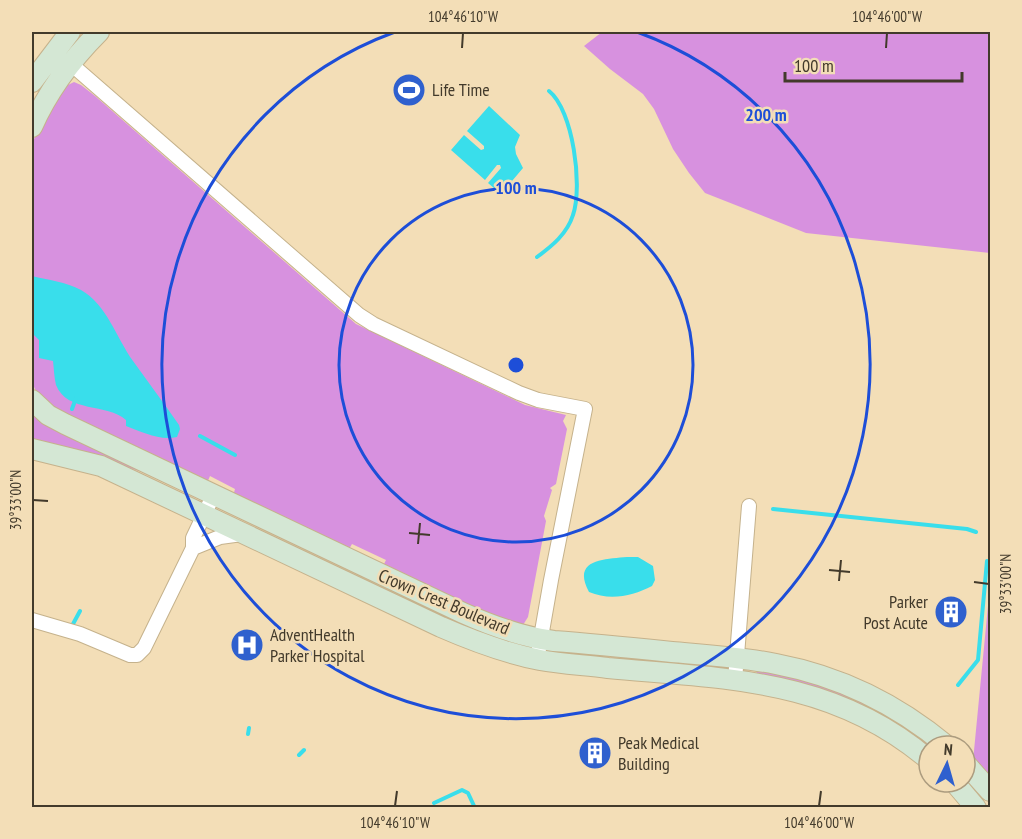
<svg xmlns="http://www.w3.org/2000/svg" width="1022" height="839" font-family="'PT Sans Narrow',sans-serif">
	<rect width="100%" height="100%" fill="#f3deb7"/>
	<path fill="#d791df" d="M602 32H990V253L806 233 705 193 689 173 673 149 654 109 643 94 610 69 584 46Z
		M74 82 81 85 95 96 356 324 525 405 566 415 563 421 567 429 556 484 550 488 552 490 544 516 546 521 528 617 523 625 503 621 383 566 386 560 352 544 348 551 233 496 235 489 210 476 207 483 54 410 37 394 32 382V144L41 123 66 86Z
		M32 412 148 474 115 463 32 444Z
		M990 585V780L973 761Z
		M758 667 802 676 890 714 935 746H929V751L756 675Z"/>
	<path fill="#39deeb" d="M489 106 520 135 515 147 516 154 523 168 501 194 488 183 501 168 500 165H497L485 180 451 150 464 135 481 150 484 149V146L467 131Z
		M32 276C48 280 66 282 81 290 107 305 116 337 133 361 148 382 164 403 179 425L180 429 177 437C160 441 142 432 126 426V420C107 403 67 413 56 385 54 377 54 369 53 361L39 358V340L32 333Z
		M627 557H638L653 566 655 580 652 586C633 596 610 601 589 592 571 559 605 559 627 557Z"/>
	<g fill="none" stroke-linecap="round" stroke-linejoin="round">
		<path stroke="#39deeb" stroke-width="4" d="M537 257C552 246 567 234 573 215 583 186 573 110 549 91
			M72 409 76 398
			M200 436 235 455
			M773 509 967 529 976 532
			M73 624 80 611
			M958 685 978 660 987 561
			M248 734 249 728
			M299 755 304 750
			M434 803 462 790 468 793 475 808"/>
		<g stroke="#c5b28c" stroke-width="16">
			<path id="street" d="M71 64 359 315 373 324 519 393 538 400 585 409 551 580 537 660
				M193 548 220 537 242 534
				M32 620 80 634 130 655H137L144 648 193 548V538L214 494
				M735 680 749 506"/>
		</g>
		<g stroke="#c5b28c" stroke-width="22">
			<path id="secondary" d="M32 82 70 32
				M32 127C48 91 72 59 99 32
				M32 400 48 415 65 424 463 613C492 626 523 637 554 641 594 644 633 648 672 652 707 655 742 657 776 664 839 676 898 705 947 746
				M32 449 101 466 441 627C473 641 505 653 540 660 562 664 585 665 608 668 726 679 833 678 929 760
				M965 763 990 791
				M954 782 976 808"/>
		</g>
		<use href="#street" stroke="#fff" stroke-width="14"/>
		<use href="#secondary" stroke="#d4e7d4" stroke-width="20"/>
	</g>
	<path fill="none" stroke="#423a2b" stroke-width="2" d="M462 48 463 33M886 48 887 33M33 500 48 501M409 533 430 535M418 544 420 523M829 570 850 572M839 581 841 560M974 582 989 584M395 806 397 791M819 806 821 791"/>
	<g fill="none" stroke="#1d4ed8" stroke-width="3">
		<circle cx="516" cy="365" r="177"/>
		<path d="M637 32A354 354 0 1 1 395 32"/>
	</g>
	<defs>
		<g id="stadium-disc" transform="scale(1.725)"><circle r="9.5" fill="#2f60ce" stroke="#f3deb7"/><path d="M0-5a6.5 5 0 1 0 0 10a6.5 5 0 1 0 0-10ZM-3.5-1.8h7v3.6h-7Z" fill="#fff"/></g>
		<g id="building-disc" transform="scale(1.725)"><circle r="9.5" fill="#2f60ce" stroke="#f3deb7"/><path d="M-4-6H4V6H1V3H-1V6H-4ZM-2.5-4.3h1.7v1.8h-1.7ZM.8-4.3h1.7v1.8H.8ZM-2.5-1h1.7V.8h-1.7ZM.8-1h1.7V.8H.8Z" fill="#fff"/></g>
		<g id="hospital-disc" transform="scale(1.725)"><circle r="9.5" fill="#2f60ce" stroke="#f3deb7"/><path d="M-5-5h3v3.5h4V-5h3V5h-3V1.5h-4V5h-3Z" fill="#fff"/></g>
	</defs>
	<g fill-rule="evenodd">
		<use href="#stadium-disc" x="409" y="90"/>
		<use href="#building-disc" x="951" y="612"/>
		<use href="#hospital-disc" x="247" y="645"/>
		<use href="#building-disc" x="595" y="753"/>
	</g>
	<g text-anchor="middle" stroke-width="5" stroke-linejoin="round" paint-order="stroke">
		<g font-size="18" fill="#423a2b" stroke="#f3deb7" text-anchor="start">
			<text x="432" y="96">Life Time</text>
			<text x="928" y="608" text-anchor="end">Parker<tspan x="928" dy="21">Post Acute</tspan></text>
			<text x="270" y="641">AdventHealth<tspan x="270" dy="21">Parker Hospital</tspan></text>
			<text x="618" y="749">Peak Medical<tspan x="618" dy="21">Building</tspan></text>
		</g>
		<g font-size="18" fill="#423a2b" stroke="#f3deb7">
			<text transform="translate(444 602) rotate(23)" y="6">Crown Crest Boulevard</text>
		</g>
	</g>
	<circle cx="516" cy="365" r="9" fill="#1d4ed8" stroke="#f3deb7" stroke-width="3"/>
	<g font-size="18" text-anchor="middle" font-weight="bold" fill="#1d4ed8" stroke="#f3deb7" stroke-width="5" stroke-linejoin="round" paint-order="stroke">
		<text x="766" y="121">200 m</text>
		<text x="516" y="194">100 m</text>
	</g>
	<rect width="1022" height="839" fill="none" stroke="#f3deb7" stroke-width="66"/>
	<g transform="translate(947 764) rotate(5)"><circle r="28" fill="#f3deb7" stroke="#ac9c7f" stroke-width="1.5"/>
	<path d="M0-4.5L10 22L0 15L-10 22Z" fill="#2f60ce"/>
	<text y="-9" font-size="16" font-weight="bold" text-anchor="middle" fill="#423a2b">N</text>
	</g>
	<path d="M785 72v9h177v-9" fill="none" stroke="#423a2b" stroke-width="3"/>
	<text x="794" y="72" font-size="18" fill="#423a2b" stroke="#f3deb7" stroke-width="4.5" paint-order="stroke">100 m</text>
	<rect x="33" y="33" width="956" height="773" fill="none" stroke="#423a2b" stroke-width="2"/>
	<g font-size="15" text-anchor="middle" fill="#423a2b">
		<text x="463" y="22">104°46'10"W</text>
		<text x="887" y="22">104°46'00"W</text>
		<text transform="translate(16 500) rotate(-90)" y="5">39°33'00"N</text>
		<text transform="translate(1006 584) rotate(-90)" y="5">39°33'00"N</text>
		<text x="395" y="828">104°46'10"W</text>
		<text x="819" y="828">104°46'00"W</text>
	</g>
</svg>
